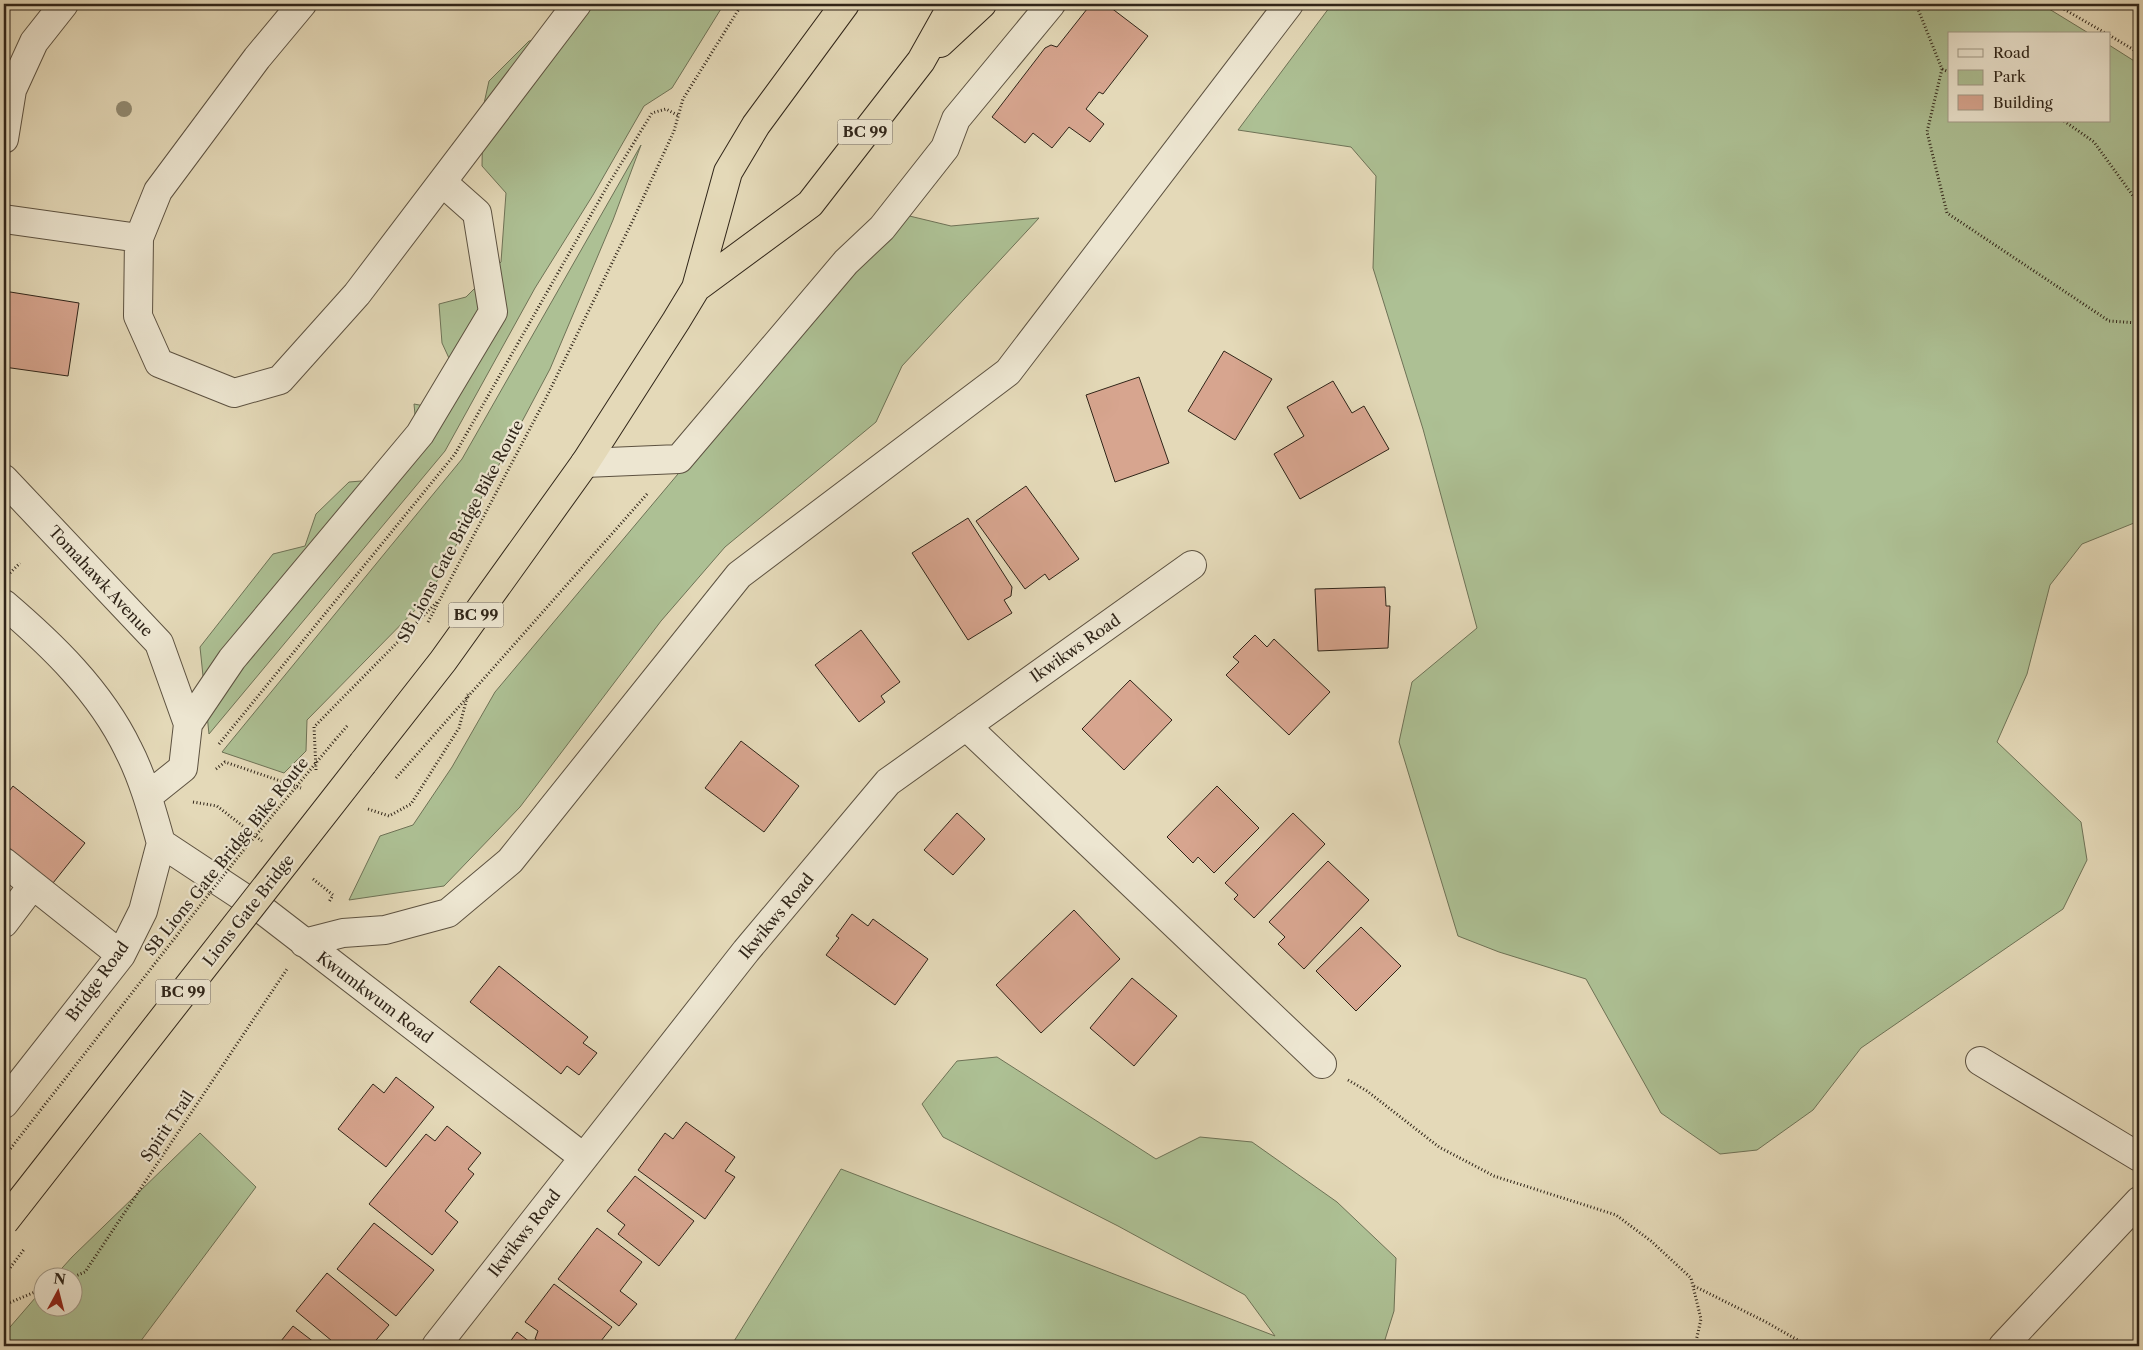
<svg xmlns="http://www.w3.org/2000/svg" width="2143" height="1350" font-family="'Libre Caslon Text',serif">
	<rect width="100%" height="100%" fill="#e4d9b8"/>
	<filter id="stains"><feTurbulence type="fractalNoise" baseFrequency=".004" numOctaves="4"/><feColorMatrix values="0 0 0 0 .2 0 0 0 0 .09 0 0 0 0 .02 0 0 0 .5 -.17"/></filter>
	<radialGradient id="worn" r=".72"><stop offset=".6" stop-color="#630" stop-opacity="0"/><stop offset="1" stop-color="#630" stop-opacity=".3"/></radialGradient>
	<path fill="#adc094" stroke="#6e7256" d="M592 4H724L672 88 644 106 593 195 535 288 445 451 209 734 200 647 273 554 305 546 316 514 349 482 398 478 418 447 414 404 446 410 460 382 442 343 439 304 466 297 501 262 506 193 482 166 483 108 489 81 529 41 569 36Z
		M1332 4H2041L2090 34H1949V121H2109V45L2139 64V521L2082 544 2050 585 2027 674 1997 742 2081 822 2087 860 2063 909 1861 1048 1813 1110 1757 1150 1720 1154 1661 1113 1586 979 1499 952 1458 936 1399 742 1412 682 1477 628 1423 429 1373 268 1376 176 1351 147 1238 130Z
		M641 145 613 220 550 369 429 596 307 720 306 751 284 773 222 752 462 459Z
		M897 213 951 226 1039 218 902 366 876 422 725 547 661 621 520 807 444 886 349 900 380 836 413 825 452 767 495 692Z
		M997 1057 1156 1159 1200 1137 1252 1142 1337 1202 1396 1258 1394 1311 1383 1346H731L841 1169 1275 1336 1245 1295 1118 1226 943 1137 922 1104 957 1061Z
		M200 1133 256 1187 137 1346H4V1334L42 1290V1308H72V1278L54 1277 72 1257Z"/>
	<path fill="#d7a58f" stroke="#302519" d="M1091 4H1106L1148 36 1103 94 1099 92 1086 109 1104 124 1090 142 1069 127 1052 148 1033 133 1025 143 992 117 1045 48 1051 45 1057 47Z
		M4 291 79 303 68 376 4 367Z
		M1224 351 1272 379 1235 440 1188 411Z
		M1139 377 1169 463 1115 482 1086 395Z
		M1333 381 1352 413 1364 406 1389 449 1300 499 1274 454 1304 436 1287 407Z
		M1026 486 1079 559 1049 580 1045 574 1025 589 976 521Z
		M968 518 1012 587 1011 596 1004 600 1012 613 968 640 912 553Z
		M1385 587 1386 606H1390L1388 648 1318 651 1315 589Z
		M861 630 900 682 881 696 885 702 859 722 815 665Z
		M1255 635 1267 647 1274 639 1330 692 1289 735 1226 675 1239 662 1233 657Z
		M1130 680 1172 720 1124 770 1082 729Z
		M741 741 799 786 764 832 705 788Z
		M13 786 85 843 49 888 4 852V798Z
		M1217 786 1259 828 1214 873 1198 857 1193 863 1167 837Z
		M957 813 985 839 953 875 924 850Z
		M1293 813 1325 844 1254 918 1234 899 1238 895 1225 883Z
		M1328 861 1369 900 1304 969 1278 944 1285 937 1269 922Z
		M1074 910 1120 959 1041 1033 996 985Z
		M852 914 868 926 873 919 928 959 895 1005 826 955 839 938 836 936Z
		M1361 927 1401 966 1356 1011 1316 971Z
		M499 966 588 1037 583 1043 597 1053 579 1075 567 1066 561 1074 470 1002Z
		M1132 978 1177 1016 1134 1066 1090 1028Z
		M396 1077 434 1107 386 1167 338 1129 373 1084 384 1093Z
		M686 1122 735 1157 725 1171 735 1177 705 1219 638 1170 665 1133 673 1139Z
		M447 1126 481 1153 468 1169 474 1174 445 1211 458 1222 432 1255 369 1204 426 1134 435 1141Z
		M635 1176 694 1221 659 1266 618 1234 625 1225 607 1211Z
		M374 1223 434 1270 396 1316 337 1269Z
		M597 1228 642 1262 620 1291 637 1304 619 1326 558 1279Z
		M327 1273 389 1325 371 1346H338L296 1311Z
		M554 1284 612 1327 597 1346H545L535 1339 538 1331 525 1322Z
		M293 1326 319 1346H277Z
		M517 1332 535 1346H507Z"/>
	<g fill="none" stroke-linecap="round" stroke-linejoin="round">
		<g stroke="#5d5241" stroke-width="30">
			<path id="minor" d="M4 139 12 90 34 42 64 4
				M4 219 139 238 158 191 257 58 302 4
				M139 238 138 316 159 363 234 393 280 380 357 294 577 4
				M585 463 679 459 846 262 882 228 945 148 956 119 1051 4
				M4 479 159 643 188 724 183 768 148 796
				M4 604C52 645 100 691 128 749 143 778 152 811 161 843
				M188 724 232 659 420 434 493 312 477 213 442 182
				M966 726 1322 1064
				M161 843 264 911 583 1157
				M4 862 121 955
				M4 923 32 886
				M304 943 343 933 385 930 448 913 510 861 739 575 1008 372 1289 4
				M1980 1061 2139 1157
				M4 1104 121 955 143 911 161 843
				M436 1346 746 951 888 782 1192 565
				M2003 1346 2139 1201"/>
		</g>
		<g stroke="#302519" stroke-width="30">
			<path id="highway" d="M940 43 982 4
				M696 288 810 204 921 61 953 4
				M363 763 443 661 585 463 676 321 696 288 728 172 756 125 845 4"/>
		</g>
		<path stroke="#302519" stroke-width="3" stroke-dasharray="1 2.5" stroke-linecap="butt" d="M1916 4 1942 69 1927 132 1947 213 2109 321 2139 323
			M2055 4 2107 34
			M2109 35 2139 53
			M1942 69 1949 72
			M2064 121 2094 142 2139 204
			M10 573 20 563
			M428 622 546 398 633 220 674 131 683 99 742 4
			M335 740 348 725
			M219 744 455 454 608 185 652 113 666 109 679 116
			M216 769 225 762 301 788
			M316 770 314 727 437 602
			M396 778 648 493
			M193 802 217 806 262 841
			M368 809 389 816 411 804 459 728 468 694
			M313 879 333 895 329 902
			M1348 1080 1367 1091 1439 1147 1494 1176 1616 1215 1651 1241 1691 1278 1701 1319 1695 1346
			M71 1278 85 1272 287 969
			M1694 1286 1766 1322 1808 1346
			M4 1311 9 1303 42 1289"/>
		<use href="#minor" stroke="#ede6d1" stroke-width="28"/>
		<use href="#highway" stroke="#e4d9b8" stroke-width="28"/>
		<g stroke="#302519" stroke-width="30" stroke-linecap="butt">
			<path id="highway-bridge" d="M4 1222 363 763"/>
		</g>
		<path stroke="#302519" stroke-width="3" stroke-dasharray="1 2.5" stroke-linecap="butt" d="M4 1157 238 857 335 740
			M4 1276 25 1248"/>
		<use href="#highway-bridge" stroke="#e4d9b8" stroke-width="28"/>
	</g>
	<circle fill="#928b72" cx="124" cy="109" r="8"/>
	<g text-anchor="middle" stroke-width="4.5" stroke-linejoin="round" paint-order="stroke">
		<g fill="#ede6d1" stroke="#695f50" stroke-width="1">
			<rect x="837.5" y="119.5" width="55" height="25" rx="4"/>
			<rect x="448.5" y="602.5" width="55" height="25" rx="4"/>
			<rect x="155.5" y="979.5" width="55" height="25" rx="4"/>
		</g>
		<g font-size="15" font-weight="bold" fill="#302519">
			<text x="865" y="137">BC 99</text>
			<text x="476" y="620">BC 99</text>
			<text x="183" y="997">BC 99</text>
		</g>
		<g font-size="16" fill="#302519" stroke="#ede6d1">
			<text transform="translate(460 531) rotate(-62)" y="6">SB Lions Gate Bridge Bike Route</text>
			<text transform="translate(101 581) rotate(47)" y="6">Tomahawk Avenue</text>
			<text transform="translate(1075 648) rotate(-35)" y="6">Ikwikws Road</text>
			<text transform="translate(226 856) rotate(-51)" y="6">SB Lions Gate Bridge Bike Route</text>
			<text transform="translate(248 910) rotate(-52)" y="6">Lions Gate Bridge</text>
			<text transform="translate(776 916) rotate(-50)" y="6">Ikwikws Road</text>
			<text transform="translate(97 981) rotate(-54)" y="6">Bridge Road</text>
			<text transform="translate(375 997) rotate(37)" y="6">Kwumkwum Road</text>
			<text transform="translate(167 1126) rotate(-56)" y="6">Spirit Trail</text>
			<text transform="translate(524 1233) rotate(-52)" y="6">Ikwikws Road</text>
		</g>
	</g>
	<rect width="2143" height="1350" fill="none" stroke="#e4d9b8" stroke-width="20"/>
	<rect x="5" y="5" width="2133" height="1340" fill="none" stroke="#302519" stroke-width="2.5"/>
	<rect x="10" y="10" width="2123" height="1330" fill="none" stroke="#302519"/>
	<rect x="1948" y="32" width="162" height="90" fill="#ede6d1" stroke="#a19987"/>
	<rect x="1958" y="49" width="25" height="8" fill="#ede6d1" stroke="#a19987"/>
	<text x="1993" y="58" font-size="15" fill="#302519">Road</text>
	<rect x="1958" y="70" width="25" height="15" fill="#adc094" stroke="#a19987"/>
	<text x="1993" y="82" font-size="15" fill="#302519">Park</text>
	<rect x="1958" y="95" width="25" height="15" fill="#d7a58f" stroke="#a19987"/>
	<text x="1993" y="108" font-size="15" fill="#302519">Building</text>
	<g transform="translate(58 1292) rotate(7)"><circle r="24" fill="#ede6d1" stroke="#a19987"/>
	<path d="M0-4L9 19L0 12L-9 19Z" fill="#8f2418"/>
	<text y="-8" font-size="14" font-weight="bold" text-anchor="middle" fill="#302519">N</text>
	</g>
	<rect width="100%" height="100%" filter="url(#stains)"/>
	<rect width="100%" height="100%" fill="url(#worn)"/>
</svg>
